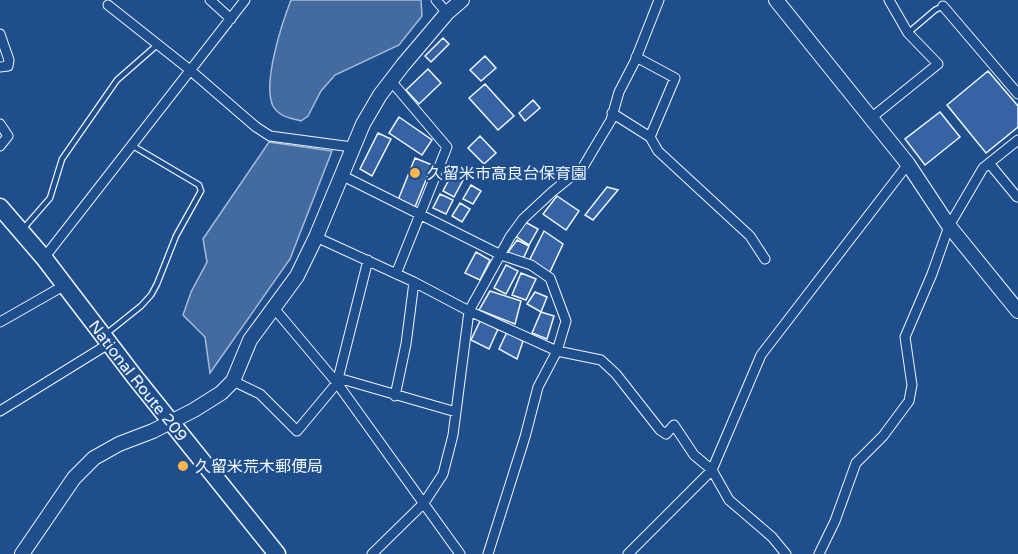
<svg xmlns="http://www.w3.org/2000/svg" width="1018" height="554" font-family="'Varela Round','Noto Sans JP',sans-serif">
	<rect width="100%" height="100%" fill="#1f4e8c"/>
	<path fill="#446ba0" stroke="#a8bbd7" stroke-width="1.5" d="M291 0H421L422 16 399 45 335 75 321 91 308 116 301 121C291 118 279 117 273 106 262 84 282 23 291 0Z
		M269 142 332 151 290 259 210 373 205 337 183 315 191 292 207 262 203 239Z"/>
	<path fill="#3563a3" stroke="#f2f6ff" stroke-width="1.5" d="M443 38 449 44 431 62 425 56Z
		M485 56 496 68 481 81 470 70Z
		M428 69 441 83 419 104 406 90Z
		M988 71 1018 106V127L986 153 947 105Z
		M485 84 514 116 498 130 469 98Z
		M533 100 540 108 525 121 519 113Z
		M940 112 960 137 925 165 905 139Z
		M399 117 432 140 422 155 389 133Z
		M378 133 391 139 372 176 360 169Z
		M480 136 496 153 484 164 468 148Z
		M415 158 432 165 415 207 398 200Z
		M452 174 463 180 454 197 443 191Z
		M471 185 481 191 473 204 463 199Z
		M607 187 618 190 593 220 585 215Z
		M440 194 453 200 446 214 433 208Z
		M557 196 579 211 566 230 543 214Z
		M460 203 470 209 462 222 452 216Z
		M525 222 538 229 529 245 515 236Z
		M544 231 563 244 549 274 528 263Z
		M517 240 529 246 523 259 506 255Z
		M476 252 490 260 480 280 465 273Z
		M506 265 518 271 506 294 494 288Z
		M521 273 536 279 526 300 512 295Z
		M490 291 521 301 515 324 479 310Z
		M535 292 547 297 541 312 527 304Z
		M541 312 554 316 547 339 532 333Z
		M481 319 498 329 489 349 471 340Z
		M507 332 523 341 517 359 499 349Z"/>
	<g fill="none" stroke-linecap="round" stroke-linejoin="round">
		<g stroke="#f2f6ff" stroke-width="7">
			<path id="lane" d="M908 33 935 10 943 6
				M23 229 50 198 62 159 117 80 157 45
				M106 334 141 306 151 295 157 284 176 236 201 191 199 185 133 146"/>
		</g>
		<g stroke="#f2f6ff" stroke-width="11">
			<path id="street" d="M210 0 231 19
				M436 0 447 13
				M108 5 190 70 256 127 270 136 352 147
				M943 6 1018 94
				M0 34 9 60 8 66 0 67
				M636 57 675 78 650 137
				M391 81 447 147 396 274
				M612 113 650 137 658 151 750 236 765 259
				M871 118 938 64 908 33 889 0
				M0 124 8 136 0 146
				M989 163 1017 197
				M341 175 501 255 531 265 550 278 566 321 557 351 538 387 525 437 488 554
				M316 237 414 282 469 311 557 351 601 360 616 374 660 430 666 434 674 425 694 455 712 470 729 500 772 537 786 554
				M44 258 245 0
				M273 307 337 383 460 554
				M0 322 65 285
				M338 378 456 412
				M233 381 260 394 297 431 337 383 368 260
				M395 396 406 344 414 282
				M0 411 110 343
				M372 554 424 503 443 474 453 435 469 311 510 237 523 219 552 192 583 167 611 120 619 92 635 61 659 0
				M628 554 712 470 761 355 908 164
				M819 554 835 521 856 463 883 436 909 401 912 385 905 337 932 274 949 226 983 168 1018 140"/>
		</g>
		<g stroke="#f2f6ff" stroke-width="16">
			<path id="secondary" d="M776 0 908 164 949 226 1018 311
				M22 554 74 478 94 458 119 444 153 431 194 410 221 393 233 381 250 340 297 276 316 237 363 124 380 95 403 65 447 13 462 0"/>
		</g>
		<g stroke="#f2f6ff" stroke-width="19">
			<g id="highway">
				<path id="s1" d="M0 207 44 258 134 376 277 554"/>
			</g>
		</g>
		<use href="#lane" stroke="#1f4e8c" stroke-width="4.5"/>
		<use href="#street" stroke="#1f4e8c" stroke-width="9"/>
		<use href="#secondary" stroke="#1f4e8c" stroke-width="14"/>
		<use href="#highway" stroke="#1f4e8c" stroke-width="16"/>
	</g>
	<g fill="#ffb74d" stroke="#1f4e8c" stroke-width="2">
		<circle cx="415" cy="173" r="6"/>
		<circle cx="183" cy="466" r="6"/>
	</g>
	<g text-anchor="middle" stroke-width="4.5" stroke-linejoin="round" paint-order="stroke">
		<g font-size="16" fill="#f2f6ff" stroke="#1f4e8c" text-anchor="start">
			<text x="427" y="179">久留米市高良台保育園</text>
			<text x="195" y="472">久留米荒木郵便局</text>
		</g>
		<g font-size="16" fill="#f2f6ff" stroke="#1f4e8c">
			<text dy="6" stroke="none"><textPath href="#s1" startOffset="222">National Route 209</textPath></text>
		</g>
	</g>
</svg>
